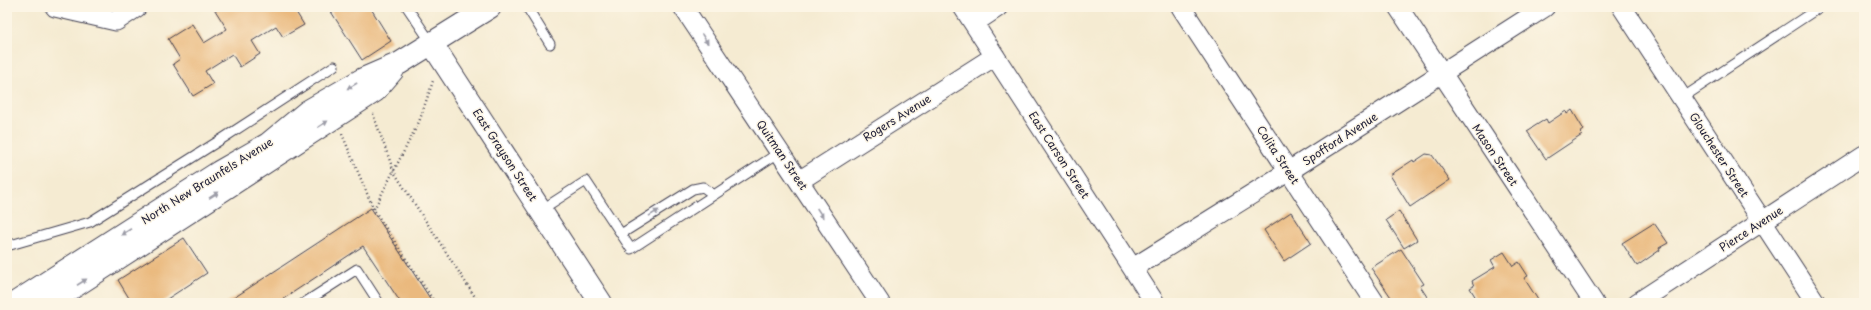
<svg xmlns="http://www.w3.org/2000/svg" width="1871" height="310" font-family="'Playpen Sans',sans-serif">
	<rect width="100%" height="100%" fill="#fcf5e5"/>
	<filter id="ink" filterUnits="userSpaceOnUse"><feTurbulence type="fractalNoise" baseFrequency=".025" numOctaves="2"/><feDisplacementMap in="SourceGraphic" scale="8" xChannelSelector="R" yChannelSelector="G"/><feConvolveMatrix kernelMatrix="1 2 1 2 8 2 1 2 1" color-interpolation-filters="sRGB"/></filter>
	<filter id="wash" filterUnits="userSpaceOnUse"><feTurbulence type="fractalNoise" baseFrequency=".012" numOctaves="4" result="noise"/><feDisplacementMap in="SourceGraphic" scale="16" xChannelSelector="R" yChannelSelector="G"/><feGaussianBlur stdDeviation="0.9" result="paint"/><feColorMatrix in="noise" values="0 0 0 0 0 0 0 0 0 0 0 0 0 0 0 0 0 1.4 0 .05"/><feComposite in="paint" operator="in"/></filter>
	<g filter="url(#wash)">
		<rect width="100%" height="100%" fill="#f5ebd2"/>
		<g id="blocks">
			<path fill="#eab97e" d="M213 7H293L304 25 283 37 276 26 252 41 260 54 240 67 232 54 205 71 213 84 193 96 173 64 180 59 168 39 192 24 204 43 227 29Z
				M328 7H370L391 41 362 60Z
				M1572 110 1584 130 1580 133 1582 135 1546 159 1527 131 1546 119 1548 123 1566 111 1567 114Z
				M1426 154 1432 155 1450 180 1410 207 1390 175 1413 160 1414 162Z
				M371 208 433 303H401L363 246 277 303H226Z
				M1399 211 1417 240 1404 248 1386 220Z
				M1291 212 1311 243 1284 261 1264 230Z
				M1654 223 1668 243 1659 248 1660 250 1637 266 1622 243Z
				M184 238 207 273 161 303H132L118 280Z
				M1401 249 1424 284 1420 286 1431 303H1395L1371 268Z
				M1504 252 1513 266 1519 262 1528 276 1524 278 1540 303H1479L1470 288 1474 286 1472 281 1495 267 1491 260Z"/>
		</g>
	</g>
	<g filter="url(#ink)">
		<use href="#blocks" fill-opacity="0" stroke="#424052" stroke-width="1"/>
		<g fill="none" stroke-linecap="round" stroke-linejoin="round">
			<g stroke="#424052" stroke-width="11">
				<path id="service" d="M407 7 432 44
					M527 7 550 44
					M1682 98 1820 7
					M541 210 586 181 631 249 780 152
					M621 234 693 189 703 187 714 195
					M7 246 90 222 225 137 334 66
					M304 303 357 269 379 303"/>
			</g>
			<g stroke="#424052" stroke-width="21">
				<path id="minor" d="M55 7 116 21 137 7
					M683 7 880 303
					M963 7 1155 303
					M1181 7 1375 303
					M1398 7 1594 303
					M1622 7 1816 303
					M974 23 998 7
					M799 181 995 56
					M1133 268 1289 171 1545 7
					M1637 303 1864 155"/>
			</g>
			<g stroke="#424052" stroke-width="24">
				<path id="tertiary" d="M432 44 601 303
					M15 303 219 172 268 144 308 111 363 79 400 63 490 7
					M49 303 375 91 393 70"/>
			</g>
			<path stroke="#424052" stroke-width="2.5" stroke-dasharray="1 3" stroke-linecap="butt" d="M373 114 394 172 479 303
				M342 134 374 210 435 303
				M374 209 419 122 433 81"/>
			<use href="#service" stroke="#fff" stroke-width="9"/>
			<use href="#minor" stroke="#fff" stroke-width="19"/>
			<use href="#tertiary" stroke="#fff" stroke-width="22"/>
		</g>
		<defs><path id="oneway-solid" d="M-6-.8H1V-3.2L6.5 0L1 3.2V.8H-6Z"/></defs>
		<g fill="#9c9ca7">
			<use href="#oneway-solid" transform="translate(705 39) rotate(57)"/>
			<use href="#oneway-solid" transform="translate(352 86) rotate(150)"/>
			<use href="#oneway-solid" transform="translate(323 124) rotate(-33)"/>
			<use href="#oneway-solid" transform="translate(214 195) rotate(-33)"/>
			<use href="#oneway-solid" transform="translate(654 213) rotate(-32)"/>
			<use href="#oneway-solid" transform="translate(820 213) rotate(57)"/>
			<use href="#oneway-solid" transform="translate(126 232) rotate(147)"/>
			<use href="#oneway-solid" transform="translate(82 282) rotate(-33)"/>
		</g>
	</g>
	<g text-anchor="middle" stroke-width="3" stroke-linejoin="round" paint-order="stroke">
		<g font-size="11" fill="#22223b" stroke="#fcf5e5">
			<text transform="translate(897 118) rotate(-32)" y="4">Rogers Avenue</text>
			<text transform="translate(1340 139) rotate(-33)" y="4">Spofford Avenue</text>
			<text transform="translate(505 155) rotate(57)" y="4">East Grayson Street</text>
			<text transform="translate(782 155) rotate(56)" y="4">Quitman Street</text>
			<text transform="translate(1059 155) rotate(57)" y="4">East Carson Street</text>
			<text transform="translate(1278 155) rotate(57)" y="4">Colita Street</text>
			<text transform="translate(1495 155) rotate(56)" y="4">Mason Street</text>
			<text transform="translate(1719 155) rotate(57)" y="4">Glouchester Street</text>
			<text transform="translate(207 181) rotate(-32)" y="4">North New Braunfels Avenue</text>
			<text transform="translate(1751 229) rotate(-33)" y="4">Pierce Avenue</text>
		</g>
	</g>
	<rect width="1871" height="310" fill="none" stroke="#fcf5e5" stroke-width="24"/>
</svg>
